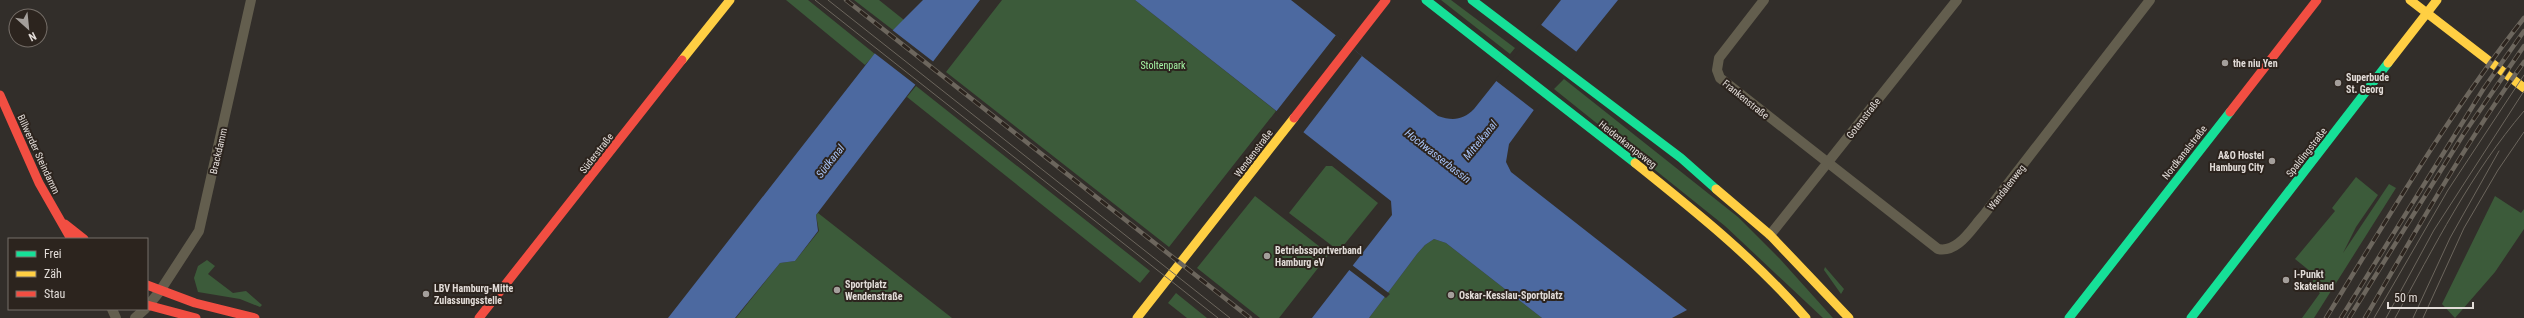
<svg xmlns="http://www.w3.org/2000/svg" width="2524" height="318" font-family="'Roboto Condensed',sans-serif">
	<rect width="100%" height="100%" fill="#322e2a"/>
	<path fill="#3c5b3a" d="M786 0H808L875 54 865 65Z
		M854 0H879L904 20 893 30Z
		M1002 0H1135L1276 111 1169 247 946 72Z
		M1441 0H1451L1515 48 1510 54Z
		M1564 79 1738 217 1780 259 1833 318H1823L1725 226 1554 89Z
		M916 86 1150 271 1140 283 907 97Z
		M1326 166H1332L1378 203 1339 251 1289 213Z
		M2356 177 2378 195 2356 227 2343 253 2389 184 2396 188 2314 318H2302L2320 293 2310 285 2316 276 2295 259 2335 211 2332 208Z
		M1255 196 1329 254 1279 318H1260L1197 268Z
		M2495 196 2521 213 2524 209V229L2495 272 2455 318 2442 304Z
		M818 213 952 318H736L780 263 795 261 819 231 816 215Z
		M1434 239 1446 243 1542 318H1369L1417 254 1425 245Z
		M207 260 215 266 208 274 233 293 246 291 262 305 260 307 240 299 198 292 194 278 198 266Z
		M1825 267 1844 289 1841 294 1824 270Z
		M1176 293 1207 318H1187L1168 303Z"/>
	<path fill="#4c69a0" d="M923 0H980L816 215 818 231 795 261 780 263 735 318H668L893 30Z
		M1135 0H1291L1438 116C1453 121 1463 120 1474 109L1561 0H1618L1576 52 1509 144 1506 162 1511 172 1687 310 1672 318H1542L1446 243 1434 239 1425 245 1417 254 1369 318H1312L1392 215 1391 201Z"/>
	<path fill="#322e2a" d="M1540 24 1578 53 1535 111 1495 80Z
		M891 29 935 63 917 86 873 52Z
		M1336 35 1362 56 1302 134 1275 113Z
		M1352 265 1390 294 1386 298 1348 269Z"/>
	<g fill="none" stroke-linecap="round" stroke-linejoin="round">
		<path stroke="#635e4e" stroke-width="10" d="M1764 0 1719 58 1717 70 1720 78 1938 249C1958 253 1971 229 1983 216L2150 0
			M1770 235 1957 0
			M147 307 160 291 199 231 251 0
			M112 309 116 318
			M135 318 145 309"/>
		<path stroke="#16e098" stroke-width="9" d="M1426 0 1635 163
			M1472 0 1681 158 1716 189
			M2069 318 2230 112
			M2191 318 2388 63"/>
		<path stroke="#ffcf43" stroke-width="9" d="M2410 0 2524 88
			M682 60 730 0
			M2388 63 2437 0
			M1635 163C1695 211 1755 259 1806 318
			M1716 189 1770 235 1849 318
			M1137 318 1294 118"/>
		<path stroke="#f24e42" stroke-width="9" d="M0 95 39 183 71 239
			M2230 112 2317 0
			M1294 118 1386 0
			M65 224 84 239
			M147 285 195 303 255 318
			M147 305 196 318
			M479 318 682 60"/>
		<path stroke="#6c665d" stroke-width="1" d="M815 0 1218 318
			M828 0 1230 318
			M2374 318 2448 190 2524 75
			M2386 318 2434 230 2524 91
			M2395 318C2434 247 2471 173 2524 111
			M2413 318 2450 238 2499 151
			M2423 318 2464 228 2498 170 2524 132"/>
		<g stroke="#6c665d" stroke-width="4.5">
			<path id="rail" d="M846 0 1250 318
				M2326 318C2389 216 2450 112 2524 18
				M2341 318 2484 88 2524 31
				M2349 318 2463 135 2524 46
				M2365 318C2416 231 2465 144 2524 62"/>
		</g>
		<use href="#rail" stroke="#2c241e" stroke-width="3" stroke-dasharray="9" stroke-linecap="butt"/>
	</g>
	<g fill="#a49f9b" stroke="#2c241e" stroke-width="1.5">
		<circle cx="2225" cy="63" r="4"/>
		<circle cx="2338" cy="83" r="4"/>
		<circle cx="2272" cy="161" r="4"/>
		<circle cx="1267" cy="256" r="4"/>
		<circle cx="2286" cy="280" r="4"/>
		<circle cx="837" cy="290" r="4"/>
		<circle cx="426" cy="294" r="4"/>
		<circle cx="1451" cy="295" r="4"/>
	</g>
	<g text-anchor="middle" stroke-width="4" stroke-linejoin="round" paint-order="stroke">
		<g font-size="10" font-weight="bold" fill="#e2dcd8" stroke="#2c241e" text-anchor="start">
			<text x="2233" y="67">the niu Yen</text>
			<text x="2346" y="81">Superbude<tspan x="2346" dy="12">St. Georg</tspan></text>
			<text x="2264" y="159" text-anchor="end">A&amp;O Hostel<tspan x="2264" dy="12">Hamburg City</tspan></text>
			<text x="1275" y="254">Betriebssportverband<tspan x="1275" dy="12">Hamburg eV</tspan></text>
			<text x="2294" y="278">I-Punkt<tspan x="2294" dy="12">Skateland</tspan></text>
			<text x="845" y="288">Sportplatz<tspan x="845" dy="12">Wendenstraße</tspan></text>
			<text x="434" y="292">LBV Hamburg-Mitte<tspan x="434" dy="12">Zulassungsstelle</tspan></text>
			<text x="1459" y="299">Oskar-Kesslau-Sportplatz</text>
		</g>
		<g font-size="10" fill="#a6f5a5" stroke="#2c241e">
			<text x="1163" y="69">Stoltenpark</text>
		</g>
		<g font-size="10" fill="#e2dcd8" stroke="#2c241e">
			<text transform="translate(1746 99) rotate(39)" y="4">Frankenstraße</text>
			<text transform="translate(1863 118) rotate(-52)" y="4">Gotenstraße</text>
			<text transform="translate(1628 144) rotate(38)" y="4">Heidenkampsweg</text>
			<text transform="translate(218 151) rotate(-77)" y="4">Brackdamm</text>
			<text transform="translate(2184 152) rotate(-52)" y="4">Nordkanalstraße</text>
			<text transform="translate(2306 152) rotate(-52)" y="4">Spaldingstraße</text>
			<text transform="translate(596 153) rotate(-52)" y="4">Süderstraße</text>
			<text transform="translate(1253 153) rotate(-53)" y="4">Wendenstraße</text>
			<text transform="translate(39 154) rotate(65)" y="4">Billwerder Steindamm</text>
			<text transform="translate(2006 187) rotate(-52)" y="4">Wandalenweg</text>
		</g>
		<g font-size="11" font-style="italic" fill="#a8c4f8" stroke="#2c241e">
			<text transform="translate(1480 140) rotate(-51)" y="4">Mittelkanal</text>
			<text transform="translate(1438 156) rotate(38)" y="4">Hochwasserbassin</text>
			<text transform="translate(830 161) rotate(-52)" y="4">Südkanal</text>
		</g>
	</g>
	<rect x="8" y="238" width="140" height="72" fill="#2c241e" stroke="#756e68"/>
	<rect x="16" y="251" width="20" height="6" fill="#16e098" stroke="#756e68"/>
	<text x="44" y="258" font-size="12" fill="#e2dcd8">Frei</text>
	<rect x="16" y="271" width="20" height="6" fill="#ffcf43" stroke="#756e68"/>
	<text x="44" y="278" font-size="12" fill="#e2dcd8">Zäh</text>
	<rect x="16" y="291" width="20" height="6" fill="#f24e42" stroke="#756e68"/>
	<text x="44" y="298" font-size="12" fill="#e2dcd8">Stau</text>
	<g transform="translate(28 28) rotate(153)"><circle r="19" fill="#2c241e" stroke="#756e68"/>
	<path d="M0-3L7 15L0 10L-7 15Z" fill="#a49f9b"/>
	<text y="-6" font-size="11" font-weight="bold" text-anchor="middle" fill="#e2dcd8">N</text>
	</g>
	<path d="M2388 302v6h85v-6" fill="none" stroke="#e2dcd8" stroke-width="2"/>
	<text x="2394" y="302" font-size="12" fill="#e2dcd8" stroke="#2c241e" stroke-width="3" paint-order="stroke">50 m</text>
</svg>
